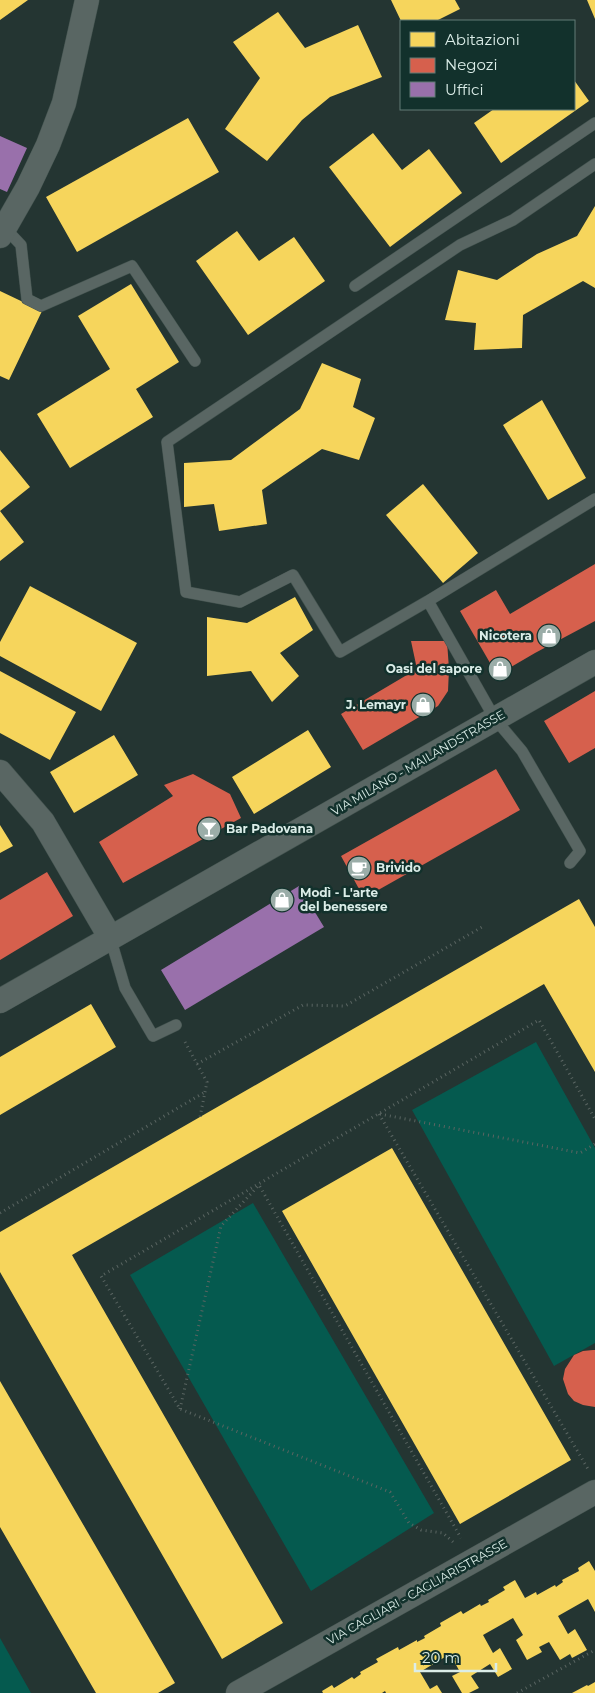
<svg xmlns="http://www.w3.org/2000/svg" width="595" height="1693" font-family="Montserrat,sans-serif">
	<rect width="100%" height="100%" fill="#243532"/>
	<path fill="#055a4f" d="M536 1042 595 1148V1343L554 1366 412 1110Z
		M253 1203 434 1513 311 1591 130 1275Z
		M0 1638 31 1693H0Z"/>
	<path fill="#f6d55c" d="M0 0H28L0 20Z
		M391 0H455L460 9 436 21H401Z
		M587 0H595V19Z
		M278 12 305 48 358 25 382 77 330 97 302 120 267 161 225 129 260 78 233 42Z
		M574 80 589 101 501 163 474 123 494 109H574Z
		M188 118 219 172 77 252 46 197Z
		M373 133 402 170 429 149 462 193 390 247 329 167Z
		M595 206V288L583 281 523 315 522 348 474 350 476 323 445 320 458 270 497 280 537 254 577 236Z
		M237 231 259 261 294 237 325 281 248 335 196 261Z
		M131 284 179 362 136 389 153 417 70 468 37 414 110 369 78 316Z
		M0 291 42 311 9 380 0 376Z
		M322 363 361 379 353 407 375 418 359 460 322 449 262 490 267 524 219 531 214 504 184 507V463L231 460 300 409Z
		M542 400 586 478 548 500 503 425Z
		M0 450 30 487 0 511Z
		M423 484 478 553 443 583 386 515Z
		M0 511 24 542 0 561Z
		M30 586 137 643 101 711 0 656V642Z
		M295 597 313 630 280 653 299 676 272 702 251 671 207 676V617L247 623Z
		M0 671 76 712 50 760 0 733Z
		M308 730 331 767 254 814 232 777Z
		M114 735 138 775 74 813 50 772Z
		M0 825 13 846 0 853Z
		M579 899 595 927V1072L544 984 72 1255 283 1623 222 1659 0 1272V1232Z
		M91 1004 116 1047 0 1115V1057Z
		M392 1148 571 1460 460 1524 282 1211Z
		M0 1381 175 1683 158 1693H96L0 1527Z
		M589 1561 595 1571V1612L588 1599 558 1616 568 1634 575 1629 587 1650 572 1658 570 1654 560 1660 549 1642 539 1647 542 1652 527 1660 516 1640 523 1635 513 1618 483 1635 493 1653 500 1648 512 1669 498 1677 490 1664 471 1676 479 1688 469 1693H462L452 1676 460 1672 450 1654 420 1672 430 1689 437 1685 442 1693H386L385 1691 382 1693H323L322 1691 332 1685 334 1688 352 1677 354 1679 361 1674 360 1672 378 1662 376 1659 398 1647 399 1650 417 1640V1642L425 1638 424 1636 441 1626 440 1623 461 1611 463 1614 480 1604 481 1606 489 1602 488 1600 505 1590 503 1587 515 1580 525 1598 536 1592 537 1595 555 1585 556 1587 563 1582 562 1580 579 1571 578 1568Z
		M595 1682V1693H572L587 1685 588 1686Z"/>
	<path fill="#d6604d" d="M595 564V621L535 653 497 675 460 611 496 590 510 614Z
		M411 641H447L449 669 448 691 438 706 363 750 341 714 417 669Z
		M595 691V748L569 763 544 721Z
		M496 769 520 810 364 898 341 856Z
		M193 774 230 794 241 818 123 883 99 842 173 796 164 785Z
		M47 872 73 916 0 960V900Z
		M593 1350H595V1407L583 1405 574 1401 568 1394 563 1379 565 1369 574 1355 583 1351Z"/>
	<path fill="#9970ab" d="M0 136 27 148 7 192 0 189Z
		M299 886 324 927 185 1010 161 970Z"/>
	<g fill="none" stroke-linecap="round" stroke-linejoin="round">
		<g stroke="#42524e" stroke-width="12">
			<path id="lane" d="M5 228 21 245 27 299 41 306 132 266 195 361
				M355 286 595 123
				M428 601 340 652 293 575 240 602 186 592 167 442 460 245 513 220 595 164
				M570 863 580 851 522 751 495 719 428 601 595 499
				M110 937 125 988 153 1036 176 1025"/>
		</g>
		<g stroke="#42524e" stroke-width="25">
			<path id="street" d="M0 236 28 187 48 145 64 103 87 0
				M0 772 43 822 110 937
				M0 1001 595 662
				M238 1693 595 1492"/>
		</g>
		<path stroke="#5a6562" stroke-width="3" stroke-dasharray="1 4" stroke-linecap="butt" d="M185 1042 207 1082 200 1117
			M197 1064 303 1005 345 1006 482 927
			M379 1114 588 1469
			M380 1114 580 1153 595 1144
			M0 1213 205 1092
			M180 1409 221 1226 259 1185 461 1538
			M453 1542 443 1533 421 1530 409 1523 390 1492 180 1409 101 1276 539 1020 595 1119
			M517 1693 595 1650"/>
		<use href="#lane" stroke="#596663" stroke-width="11"/>
		<use href="#street" stroke="#596663" stroke-width="24"/>
	</g>
	<defs>
		<g id="shop-disc" transform="scale(1.25)"><circle r="9.5" fill="#9bada8" stroke="#12312c"/><path d="M-5-2.5h2.3a2.7 3.5 0 0 1 5.4 0H5L5.5 6h-11ZM-1.5-2.5h3a1.5 2.3 0 0 0-3 0Z" fill="#fff"/></g>
		<g id="bar-disc" transform="scale(1.25)"><circle r="9.5" fill="#9bada8" stroke="#12312c"/><path d="M-6-5H6L.8 .8V4.5H3.5V6h-7V4.5H-.8V.8Z" fill="#fff"/></g>
		<g id="cafe-disc" transform="scale(1.25)"><circle r="9.5" fill="#9bada8" stroke="#12312c"/><path d="M-5.5-4.5H6V0H3Q3 3.5 0 3.5H-2.5Q-5.5 3.5-5.5 0ZM3-3.2v2h1.7v-2ZM-6 4.5H4V6H-6Z" fill="#fff"/></g>
	</defs>
	<g fill-rule="evenodd">
		<use href="#shop-disc" x="549" y="636"/>
		<use href="#shop-disc" x="500" y="669"/>
		<use href="#shop-disc" x="423" y="705"/>
		<use href="#bar-disc" x="209" y="829"/>
		<use href="#cafe-disc" x="359" y="868"/>
		<use href="#shop-disc" x="282" y="900"/>
	</g>
	<g text-anchor="middle" stroke-width="5" stroke-linejoin="round" paint-order="stroke">
		<g font-size="12" font-weight="bold" fill="#dbede8" stroke="#12312c" text-anchor="end">
			<text x="532" y="640">Nicotera</text>
			<text x="482" y="673">Oasi del sapore</text>
			<text x="406" y="709">J. Lemayr</text>
			<text x="226" y="833" text-anchor="start">Bar Padovana</text>
			<text x="376" y="872" text-anchor="start">Brivido</text>
			<text x="300" y="897" text-anchor="start">Modì - L'arte<tspan x="300" dy="14">del benessere</tspan></text>
		</g>
		<g font-size="12" fill="#dbede8" stroke="#12312c">
			<text transform="translate(418 763) rotate(-30)" y="4">VIA MILANO - MAILANDSTRASSE</text>
			<text transform="translate(417 1592) rotate(-29)" y="4">VIA CAGLIARI - CAGLIARISTRASSE</text>
		</g>
	</g>
	<rect x="400" y="20" width="175" height="90" fill="#12312c" stroke="#627c77"/>
	<rect x="410" y="32" width="25" height="15" fill="#f6d55c" stroke="#627c77"/>
	<text x="445" y="45" font-size="15" fill="#dbede8">Abitazioni</text>
	<rect x="410" y="58" width="25" height="15" fill="#d6604d" stroke="#627c77"/>
	<text x="445" y="70" font-size="15" fill="#dbede8">Negozi</text>
	<rect x="410" y="82" width="25" height="15" fill="#9970ab" stroke="#627c77"/>
	<text x="445" y="95" font-size="15" fill="#dbede8">Uffici</text>
	<path d="M415 1663v8h81v-8" fill="none" stroke="#dbede8" stroke-width="2.5"/>
	<text x="422" y="1663" font-size="15" fill="#dbede8" stroke="#12312c" stroke-width="4" paint-order="stroke">20 m</text>
</svg>
